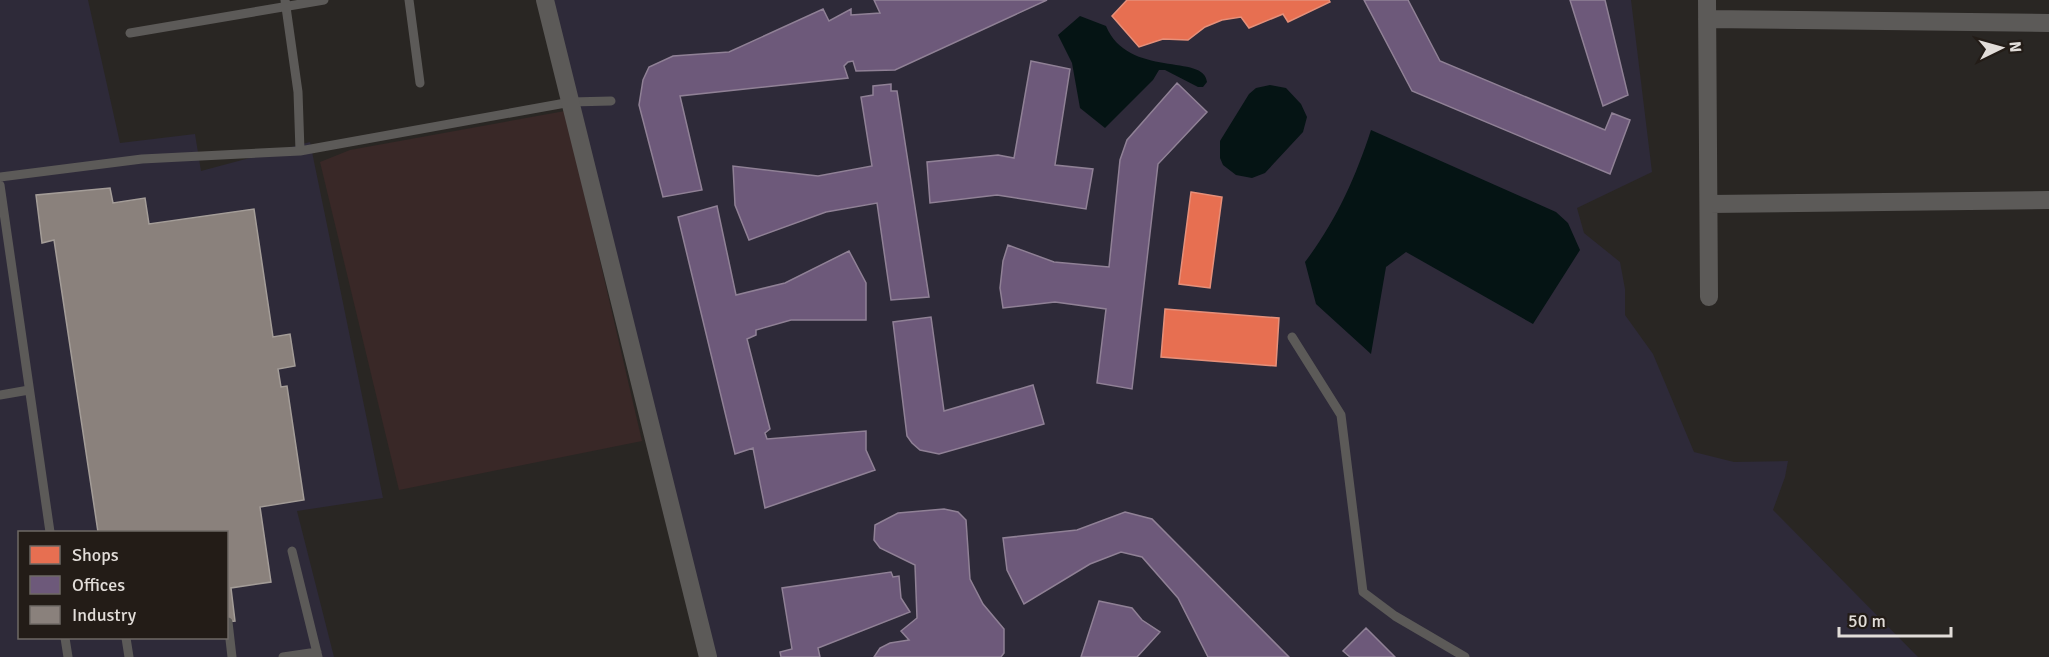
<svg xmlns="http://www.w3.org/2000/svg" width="2049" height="657" font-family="Signika,sans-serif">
	<rect width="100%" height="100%" fill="#292623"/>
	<path fill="#2e2a39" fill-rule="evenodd" d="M0 0H88L120 143 195 134 201 171 310 142 383 498 297 511 334 657H0ZM20 532H226V638H20Z
		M550 0H1631L1652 172 1577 208 1584 233 1620 262 1625 289V315L1653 354 1694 452 1734 462 1788 461 1785 477 1773 510 1918 657H711Z"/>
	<path fill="#392827" d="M565 111 642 441 399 490 320 162 350 150Z"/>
	<path fill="#051414" d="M1080 16 1106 26C1128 79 1205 53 1207 82L1203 87H1198L1165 70H1159L1153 80 1105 128 1080 108 1072 63 1058 35Z
		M1270 85 1286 88 1301 104 1307 117 1303 132 1265 173 1252 178 1236 175 1223 165 1220 158V141L1249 94 1256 88Z
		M1371 130 1556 212 1568 223 1580 250 1533 324 1406 252 1386 267 1371 354 1316 304 1305 262C1336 221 1355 179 1371 130Z"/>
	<path fill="#e76f51" stroke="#e6907a" stroke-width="1.5" d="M1127 0H1329L1330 2 1288 22 1283 14 1249 28 1241 17 1222 20 1205 27 1188 40 1163 39 1139 47 1112 16Z
		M1191 192 1222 197 1210 288 1179 284Z
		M1165 309 1279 318 1276 366 1161 357Z"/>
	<path fill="#6d597a" stroke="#908196" stroke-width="1.5" d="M874 0H1047L895 70 856 71 853 61 848 62 844 66 848 78 680 96 702 190 663 197 639 105 643 80 649 67 673 56 729 52 823 9 829 21 851 9V15L880 13Z
		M1364 0H1408L1440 61 1605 130 1612 113 1630 120 1610 174 1412 91Z
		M1570 0H1605L1628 95 1603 106Z
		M1031 61 1070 69 1055 165 1093 169 1086 209 997 195 930 203 927 162 998 155 1014 158Z
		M1177 83 1207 112 1158 164 1132 389 1097 383 1106 309 1055 302 1003 308 1000 288 1003 261 1008 245 1054 262 1109 267 1120 160 1127 140Z
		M891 84V91H897L929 297 891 300 877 203 826 212 749 240 735 205 733 166 818 176 872 166 861 97 873 95V86Z
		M717 206 736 295 785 283 849 251 866 283V320H791L756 330V335L747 339 770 429 765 433 767 439 866 431V450L875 470 765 508 753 448 735 454 678 217Z
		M931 317 944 411 1033 385 1044 424 939 454 920 450 912 443 907 436 893 322Z
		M944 509 958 512 966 520 970 579 983 604 1004 629V653L1001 657H874L880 648 890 643 909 640 901 631 917 618 915 565 880 548 874 540 875 525 898 513Z
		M1125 512 1152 519 1289 657H1208L1178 598 1142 557 1121 552 1090 564 1024 604 1007 570 1003 538 1077 530Z
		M891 572 893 577 899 576 901 598 910 612 818 648 820 657H781L780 652 792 649 782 588Z
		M1099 601 1132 608 1142 620 1160 632 1137 657H1081Z
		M1366 628 1395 657H1350L1343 651Z"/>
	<path fill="#8a817c" stroke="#a49d98" stroke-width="1.5" d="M110 188 113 203 145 198 149 224 254 209 273 337 290 334 295 366 278 369 281 387 287 386 304 500 260 507 271 582 231 588 235 621 226 622V532H98L54 240 42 243 36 195Z"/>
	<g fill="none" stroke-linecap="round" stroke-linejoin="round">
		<path stroke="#5c5a58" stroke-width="9" d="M285 0 298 92 300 151
			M409 0 420 83
			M130 33 324 0
			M0 177 142 159 300 151 571 102 611 101
			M0 185 50 532
			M1292 337 1341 415 1363 592 1395 616 1465 657
			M0 395 29 390
			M292 551 318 657
			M228 622 232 657
			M65 638 68 657
			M126 638 129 657
			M283 657 317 652"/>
		<path stroke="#5c5a58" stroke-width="18" d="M545 0 708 657
			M1707 0 1709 297
			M1707 19 2049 23
			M1709 204 2049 200"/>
	</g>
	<rect x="18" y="531" width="210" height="108" fill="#231c17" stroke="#6f6965" stroke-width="1.5"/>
	<rect x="30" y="546" width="30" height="18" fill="#e76f51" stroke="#6f6965" stroke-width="1.5"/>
	<text x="72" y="561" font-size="18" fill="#e2ddd9">Shops</text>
	<rect x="30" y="576" width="30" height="18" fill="#6d597a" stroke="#6f6965" stroke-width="1.5"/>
	<text x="72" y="591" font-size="18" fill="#e2ddd9">Offices</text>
	<rect x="30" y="606" width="30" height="18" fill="#8a817c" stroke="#6f6965" stroke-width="1.5"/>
	<text x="72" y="621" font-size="18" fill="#e2ddd9">Industry</text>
	<g transform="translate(2001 48) rotate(85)" stroke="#231c17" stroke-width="4.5" paint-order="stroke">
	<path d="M0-4.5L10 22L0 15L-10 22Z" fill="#e2ddd9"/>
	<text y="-9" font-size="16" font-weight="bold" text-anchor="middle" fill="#e2ddd9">N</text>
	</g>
	<path d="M1839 627v9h112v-9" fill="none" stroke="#e2ddd9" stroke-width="3"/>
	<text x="1848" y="627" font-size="18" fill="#e2ddd9" stroke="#231c17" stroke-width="4.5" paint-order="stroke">50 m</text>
</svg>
